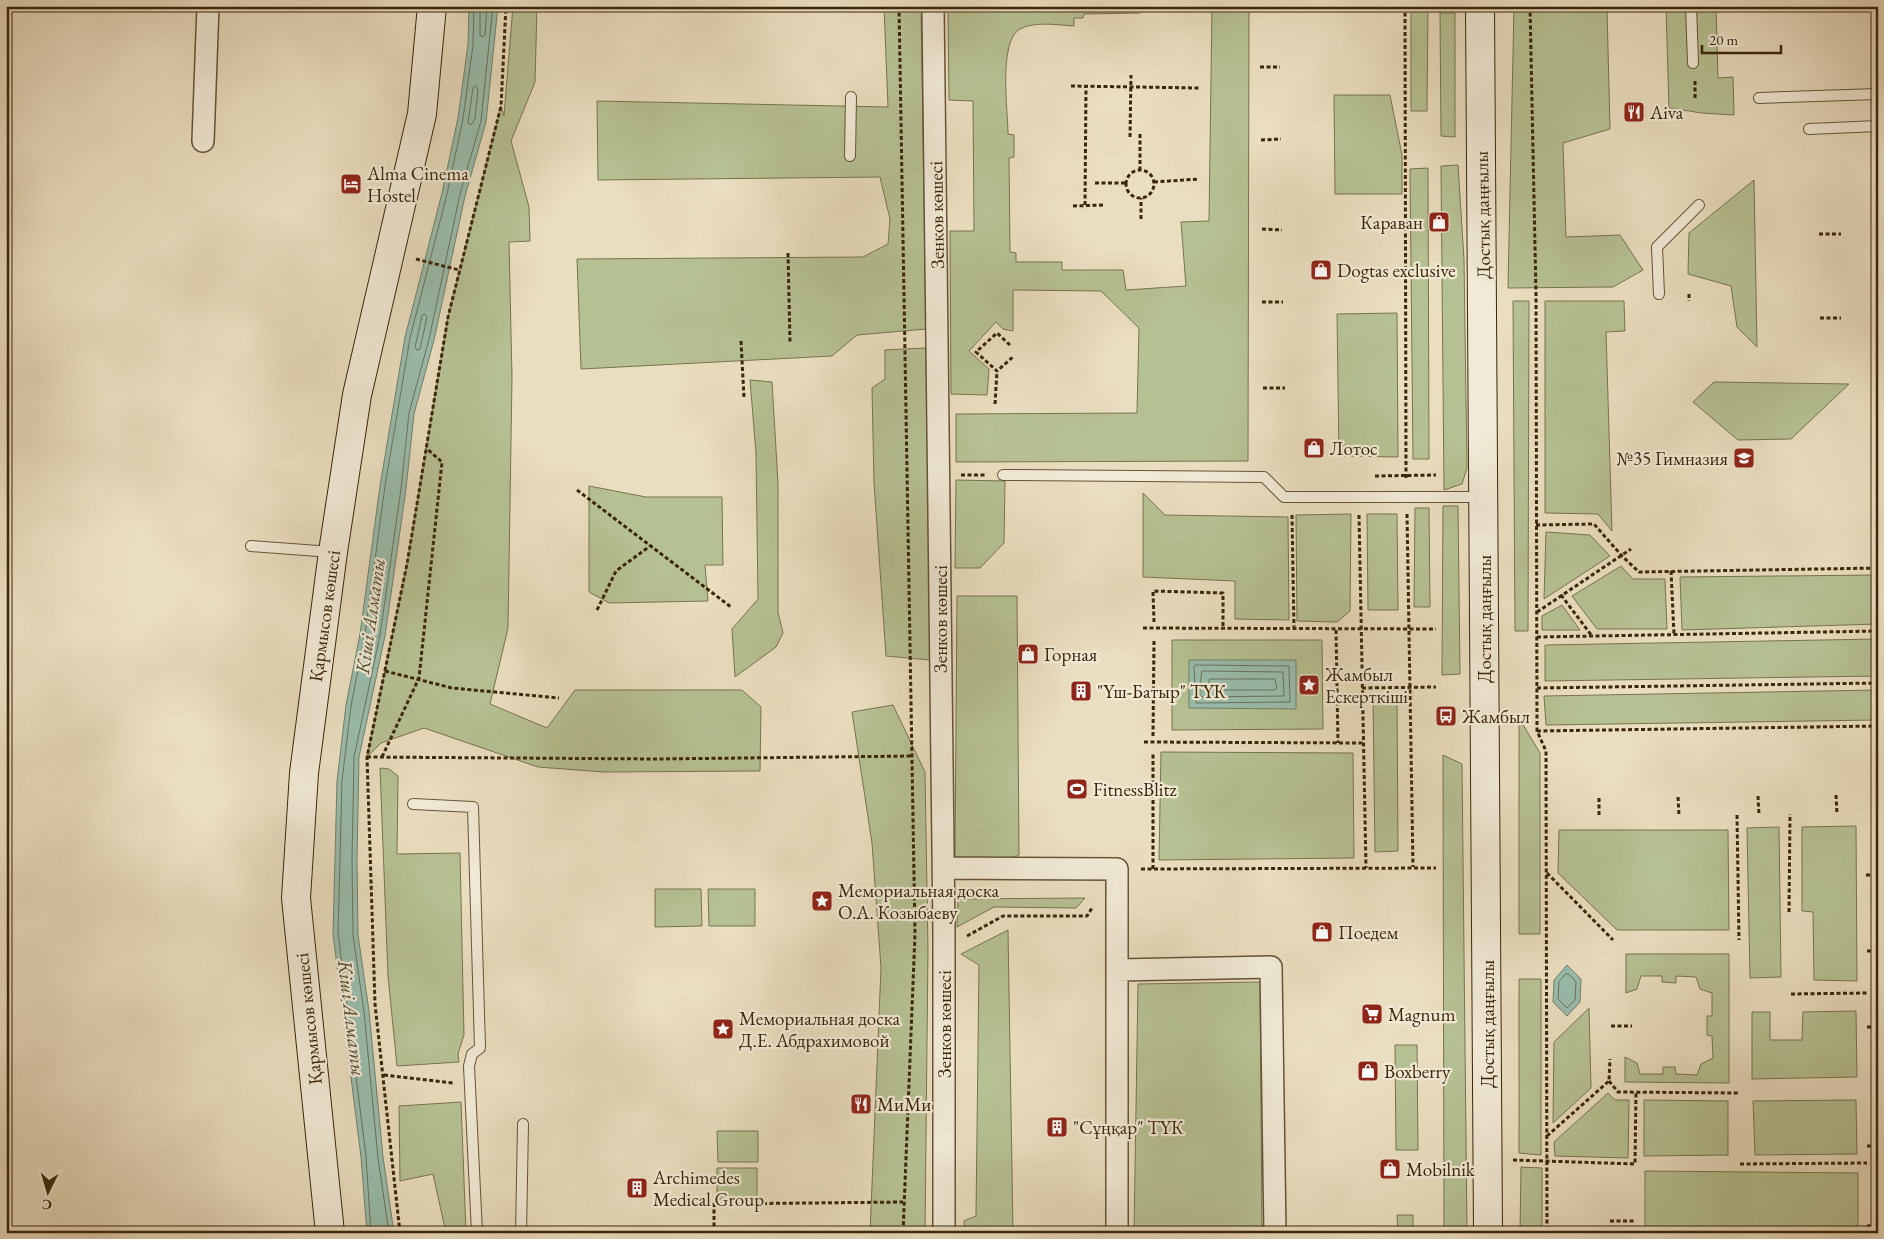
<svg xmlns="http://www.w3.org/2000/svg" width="1884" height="1239" font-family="'EB Garamond',serif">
	<rect width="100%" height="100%" fill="#eadec0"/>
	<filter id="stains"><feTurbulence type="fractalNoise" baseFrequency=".004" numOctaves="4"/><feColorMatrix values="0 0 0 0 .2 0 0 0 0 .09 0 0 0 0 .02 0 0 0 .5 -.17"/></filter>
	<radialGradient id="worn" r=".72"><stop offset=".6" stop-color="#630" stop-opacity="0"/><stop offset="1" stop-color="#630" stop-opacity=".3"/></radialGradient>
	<path fill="#b6c193" stroke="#78744e" d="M513 6H537L535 82 511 141 529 207 530 241 509 242 512 377 508 628 490 704 547 728 575 690H742L761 707 760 771 604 772 538 767 424 728 381 743 367 757 407 564 448 317 501 106 504 116Z
		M884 6H921L926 329 857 335 832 356 581 369 577 259 863 257 888 244 890 219 880 177 598 180 597 101 888 107Z
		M948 6H1140V13L1084 14 1083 18H1074V26C1057 25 1035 21 1020 29 998 41 1008 111 1008 134L1014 135V157L1009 158 1010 252 1016 253V262H1062V270H1123L1126 290 1186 286 1181 222 1209 221 1212 6H1249L1248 461 956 462V414L1137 413 1139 328 1101 291 1013 290V331L1003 329 996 322 969 351 989 369 987 395 951 394 950 231H974L973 101 949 100Z
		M1514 6H1775L1716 8 1718 78 1733 77 1734 115 1702 113 1669 108 1666 7 1607 9 1610 129 1563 143 1566 237 1620 235 1643 270 1613 287 1508 288Z
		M1428 8 1427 111H1411V9Z
		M1440 13H1455V137L1441 136Z
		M1334 95H1390L1402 155V194H1335Z
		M1458 165 1464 259 1467 468 1462 484 1444 490 1441 166Z
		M1428 168 1429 459H1413L1410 169Z
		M1754 180 1757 347 1737 327 1731 286 1688 274 1689 233Z
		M1513 301H1529L1528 631H1515Z
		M1545 301H1624L1625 331 1606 332 1612 531 1598 514 1545 513Z
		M1397 313 1398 457 1339 456 1337 314Z
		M926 348 930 660 886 656 874 483 872 388 885 379V350Z
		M750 380 772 382 778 483V612L783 633 776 647 735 677 732 629 758 599 756 453Z
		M1714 382 1849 384 1791 439 1738 440 1693 402Z
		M956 480 1005 481 1004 543 980 568H955Z
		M589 486 646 497H722L723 565H705L708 601 609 603 589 592Z
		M1143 493 1165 515 1288 517 1289 620 1235 619V581L1143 577Z
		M1443 506H1458L1460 674 1442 675Z
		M1415 508H1429L1430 607H1414Z
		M1351 514 1350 611 1337 622 1297 621 1296 515Z
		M1367 514H1397L1398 610H1368Z
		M1546 532 1590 535 1610 556 1544 599Z
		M1621 566 1633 579H1665L1667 629H1597L1572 596Z
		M1878 575V624L1682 630 1680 577Z
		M957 596H1017L1019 855 1010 859 955 858Z
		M1562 605 1580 630H1542V616Z
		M1878 639V676L1545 681V645Z
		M1172 640H1322L1323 729 1172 730Z
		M1878 690V720L1546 725 1544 696Z
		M1373 697H1397L1398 851 1375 852Z
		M893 705 925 772 928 949 925 1233H870L881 968 872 843 852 712Z
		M1519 718 1540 753V934H1519Z
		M1161 752 1353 753 1354 858 1159 860Z
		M1443 755 1462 764 1467 1233H1444Z
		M380 768 389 769 398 776 397 854 460 853 464 1035 458 1054 459 1062 397 1066 388 976Z
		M1856 826 1857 981 1814 980 1813 912 1802 911V827Z
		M1779 827 1781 977 1750 978 1747 828Z
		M1559 830H1728L1729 930H1617L1558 873Z
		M655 889H701L702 926 655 927Z
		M708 889H755V926H709Z
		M1085 898 1076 908 994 907 957 927 958 899Z
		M1008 930 1013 1230 1105 1229 1104 1233H965L964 1221 976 1216 979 965 961 954Z
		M1626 954H1729V1083L1625 1082V1057L1637 1063 1640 1074H1663V1067H1675L1676 1074 1697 1075 1701 1064 1713 1058 1712 1036 1707 1035V1016H1712V993L1700 989 1696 977 1676 976V983L1662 982V976H1641L1637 989 1626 993Z
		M1519 979H1541V1155L1519 1153Z
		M1260 982 1262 1233H1134L1138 984Z
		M1589 1008 1591 1088 1553 1123 1554 1042Z
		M1856 1011 1857 1077 1752 1079V1012H1770V1040H1802L1803 1012Z
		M1395 1045H1417L1418 1150H1396Z
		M1608 1093 1615 1100H1629L1628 1158 1555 1156 1554 1142Z
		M1644 1100 1728 1101V1155L1644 1156Z
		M1856 1100 1857 1154 1755 1155 1753 1101Z
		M461 1102 466 1233H446L433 1174 400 1181 399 1106Z
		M717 1131H758V1162H718Z
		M1521 1167 1542 1168V1233H1520Z
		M717 1168H757V1199H717Z
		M1645 1171 1858 1173V1233H1645Z
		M1397 1215H1413V1233H1398Z"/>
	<path fill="#99bdad" stroke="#73816b" d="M469 6H498L486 122 465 196 434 340 414 414 406 489 385 636 359 757 357 859 358 935 369 1011 383 1157 394 1233H367L361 1157 333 934 337 781 346 705 360 634 380 486 405 337 442 193 458 118 468 44Z
		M1189 660H1296V709L1189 708Z
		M1567 965 1581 979 1580 1002 1567 1016 1553 1002 1554 980Z"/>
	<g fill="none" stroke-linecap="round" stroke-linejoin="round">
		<path stroke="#6a725b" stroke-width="1" d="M480 6V35L482 37 485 35 487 6
			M476 86 478 89 475 119 471 125 468 123 473 88Z
			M425 314 427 317 420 349 417 350 415 347 422 316Z
			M1196 665 1289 666 1290 702 1196 703 1194 667Z
			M1202 671 1283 672 1284 696 1202 697 1200 695Z
			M1210 679H1275L1277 688 1274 690H1210L1208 687Z
			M1566 974H1569L1576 982 1575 1000 1567 1008 1558 999 1559 982Z
			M371 1233 366 1156 338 933 342 781 351 706 365 634 385 486 410 338 447 194 463 119 473 45 474 6
			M389 1233 378 1158 364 1012 353 935 352 859 354 757 380 635 401 489 409 413 429 339 460 194 481 121 493 6"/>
		<g stroke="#675437" stroke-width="12">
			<path id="lane" d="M1691 6 1693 63
				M1759 98 1878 94
				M1809 129 1878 126
				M850 156 851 97
				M1659 294 1657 247 1699 205
				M1003 475 1264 477 1284 497H1483
				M251 546 332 552
				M413 804 473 807 480 1048 472 1054 469 1066 477 1233
				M521 1233 523 1124"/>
		</g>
		<g stroke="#675437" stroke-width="24">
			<path id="street" d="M933 6 944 933V1233
				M203 141 208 6
				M943 868 1117 869V1233
				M1118 970 1271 967 1275 1233"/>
		</g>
		<g stroke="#3b2609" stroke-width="30">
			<path id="secondary" d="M1480 6 1488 1233
				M330 1233 296 898 304 773 333 552 357 395 422 114 432 6"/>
		</g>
		<path stroke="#3b2609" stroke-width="3" stroke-dasharray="4 2.5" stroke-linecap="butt" d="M899 6 915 934 903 1233
			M1405 6 1406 478
			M1530 6 1536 295 1537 731 1546 751 1547 1233
			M1260 67H1280
			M1695 81V99
			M1071 86 1200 88
			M1140 134V170
			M1130 137 1131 75
			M1261 140 1281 139
			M1126 184a14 14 0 1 1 28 0a14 14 0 1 1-28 0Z
			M1154 182 1199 179
			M1095 183H1126
			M1085 205 1086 86
			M1073 206 1103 205
			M1141 219V198
			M1262 229 1282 230
			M1819 234H1841
			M788 253 790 342
			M416 259 459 270
			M1689 294V301
			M1262 302H1283
			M1820 318H1841
			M741 341 744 398
			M1010 345 997 333 976 352 997 371 1014 356
			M1263 388H1285
			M995 404 997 371
			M961 475H985
			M1375 476 1436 475
			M577 490 731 607
			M1407 514 1413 867
			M1292 515 1294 629
			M1359 515 1366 868
			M1536 525 1594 524 1622 556 1639 572 1878 568
			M1671 571 1674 635
			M1561 595 1592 636
			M597 610 616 571 650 546
			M1537 612 1631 549
			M1154 622 1153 591 1223 593V629
			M1143 628 1436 629
			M1336 630 1338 743
			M1537 637 1878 631
			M385 671 452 688 559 698
			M1362 688 1436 687
			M1537 688 1878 683
			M1537 731 1878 726
			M1153 736 1154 641
			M1144 742 1363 743
			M367 757 657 759 913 756
			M382 757 419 678 442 462 426 448
			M1836 795 1837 814
			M1758 796 1759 815
			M1678 797 1679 816
			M1599 798V817
			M1737 815 1739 940
			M1141 869 1436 868
			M1153 869V753
			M1547 873 1613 940
			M1866 875H1878
			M1789 912 1790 814
			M967 936 1003 916H1087L1092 908
			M1867 951H1878
			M1791 994 1867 993
			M1611 1026H1632
			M1867 1027H1878
			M384 1075 453 1083
			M1609 1081 1618 1092 1740 1093
			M1547 1136 1609 1081 1610 1059
			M1867 1146H1878
			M1513 1160 1635 1164 1636 1092
			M1740 1164 1867 1163
			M1610 1221H1635
			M1867 1226 1878 1225
			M400 1233 375 1004 367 757 407 564 448 317 501 106 506 6
			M714 1233V1204L903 1202"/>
		<use href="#lane" stroke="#f1ead6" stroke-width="10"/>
		<use href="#street" stroke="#f1ead6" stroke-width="21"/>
		<use href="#secondary" stroke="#f1ead6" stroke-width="28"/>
	</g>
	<defs>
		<g id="restaurant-square" transform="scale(1.125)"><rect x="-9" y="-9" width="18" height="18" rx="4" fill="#8f2418" stroke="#f1ead6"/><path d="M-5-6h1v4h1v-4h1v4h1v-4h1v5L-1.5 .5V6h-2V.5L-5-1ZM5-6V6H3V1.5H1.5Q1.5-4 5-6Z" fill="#fff"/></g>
		<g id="hotel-square" transform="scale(1.125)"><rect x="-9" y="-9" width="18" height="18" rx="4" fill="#8f2418" stroke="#f1ead6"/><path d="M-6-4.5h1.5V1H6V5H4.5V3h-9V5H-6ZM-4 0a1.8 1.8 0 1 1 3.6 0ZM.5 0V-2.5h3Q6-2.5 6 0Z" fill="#fff"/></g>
		<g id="shop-square" transform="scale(1.125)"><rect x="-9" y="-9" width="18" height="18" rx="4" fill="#8f2418" stroke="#f1ead6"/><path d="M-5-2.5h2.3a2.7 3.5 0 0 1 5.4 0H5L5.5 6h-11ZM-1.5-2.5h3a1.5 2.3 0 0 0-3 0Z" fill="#fff"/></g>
		<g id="school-square" transform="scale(1.125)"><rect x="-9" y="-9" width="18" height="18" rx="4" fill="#8f2418" stroke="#f1ead6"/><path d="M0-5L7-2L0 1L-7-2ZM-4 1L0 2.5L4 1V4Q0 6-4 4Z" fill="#fff"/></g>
		<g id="sight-square" transform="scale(1.125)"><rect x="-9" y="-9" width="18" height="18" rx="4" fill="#8f2418" stroke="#f1ead6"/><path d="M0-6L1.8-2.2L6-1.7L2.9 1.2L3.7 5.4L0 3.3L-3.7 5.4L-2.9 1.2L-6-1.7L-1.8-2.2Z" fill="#fff"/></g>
		<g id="building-square" transform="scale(1.125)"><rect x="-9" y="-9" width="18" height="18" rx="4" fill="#8f2418" stroke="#f1ead6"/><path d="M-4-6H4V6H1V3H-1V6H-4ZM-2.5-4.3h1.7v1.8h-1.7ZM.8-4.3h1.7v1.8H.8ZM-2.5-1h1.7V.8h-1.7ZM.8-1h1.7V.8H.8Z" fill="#fff"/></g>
		<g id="bus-square" transform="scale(1.125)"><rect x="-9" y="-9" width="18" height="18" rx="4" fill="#8f2418" stroke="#f1ead6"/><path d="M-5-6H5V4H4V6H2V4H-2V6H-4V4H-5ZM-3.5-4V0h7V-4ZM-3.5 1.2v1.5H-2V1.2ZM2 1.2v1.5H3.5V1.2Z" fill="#fff"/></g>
		<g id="stadium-square" transform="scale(1.125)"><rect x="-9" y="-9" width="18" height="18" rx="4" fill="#8f2418" stroke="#f1ead6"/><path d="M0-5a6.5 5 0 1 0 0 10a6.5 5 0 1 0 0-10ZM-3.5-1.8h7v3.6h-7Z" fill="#fff"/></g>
		<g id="supermarket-square" transform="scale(1.125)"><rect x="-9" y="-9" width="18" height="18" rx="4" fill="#8f2418" stroke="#f1ead6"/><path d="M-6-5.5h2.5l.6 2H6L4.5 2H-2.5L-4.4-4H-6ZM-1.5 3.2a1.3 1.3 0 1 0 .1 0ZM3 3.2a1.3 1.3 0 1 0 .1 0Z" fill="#fff"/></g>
	</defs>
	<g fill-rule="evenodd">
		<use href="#restaurant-square" x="1634" y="112"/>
		<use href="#hotel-square" x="351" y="184"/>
		<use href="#shop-square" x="1439" y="222"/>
		<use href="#shop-square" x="1321" y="270"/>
		<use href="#shop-square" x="1314" y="448"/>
		<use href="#school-square" x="1744" y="458"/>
		<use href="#shop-square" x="1028" y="654"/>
		<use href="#sight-square" x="1309" y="685"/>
		<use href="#building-square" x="1081" y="691"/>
		<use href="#bus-square" x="1446" y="716"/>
		<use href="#stadium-square" x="1077" y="789"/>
		<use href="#sight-square" x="822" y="901"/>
		<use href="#shop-square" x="1322" y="932"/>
		<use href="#supermarket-square" x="1372" y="1014"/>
		<use href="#sight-square" x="723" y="1029"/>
		<use href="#shop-square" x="1368" y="1071"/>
		<use href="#restaurant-square" x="861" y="1104"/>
		<use href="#building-square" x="1057" y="1127"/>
		<use href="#shop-square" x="1390" y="1169"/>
		<use href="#building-square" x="637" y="1188"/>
	</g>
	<g text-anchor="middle" stroke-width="4.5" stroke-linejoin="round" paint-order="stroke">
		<g font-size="19" fill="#3b2609" stroke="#f1ead6" text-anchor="start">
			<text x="1650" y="119">Aiva</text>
			<text x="367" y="180">Alma Cinema<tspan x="367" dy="22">Hostel</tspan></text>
			<text x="1423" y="229" text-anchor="end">Караван</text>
			<text x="1337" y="277">Dogtas exclusive</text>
			<text x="1330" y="455">Лотос</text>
			<text x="1728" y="465" text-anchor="end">№35 Гимназия</text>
			<text x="1044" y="661">Горная</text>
			<text x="1325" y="681">Жамбыл<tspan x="1325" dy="22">Ескерткіші</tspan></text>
			<text x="1097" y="698">"Үш-Батыр" ТҮК</text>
			<text x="1462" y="723">Жамбыл</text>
			<text x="1093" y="796">FitnessBlitz</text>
			<text x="838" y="897">Мемориальная доска<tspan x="838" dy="22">О.А. Козыбаеву</tspan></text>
			<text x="1338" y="939">Поедем</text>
			<text x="1388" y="1021">Magnum</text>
			<text x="739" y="1025">Мемориальная доска<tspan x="739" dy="22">Д.Е. Абдрахимовой</tspan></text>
			<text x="1384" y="1078">Boxberry</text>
			<text x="877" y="1111">МиМи</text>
			<text x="1073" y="1134">"Сұңқар" ТҮК</text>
			<text x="1406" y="1176">Mobilnik</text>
			<text x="653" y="1184">Archimedes<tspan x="653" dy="22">Medical Group</tspan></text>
		</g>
		<g font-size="19" fill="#3b2609" stroke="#f1ead6">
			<text transform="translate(936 215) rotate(-91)" y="7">Зенков көшесі</text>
			<text transform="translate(1482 215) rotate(-91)" y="7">Достық даңғылы</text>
			<text transform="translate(324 616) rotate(-82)" y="7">Қармысов көшесі</text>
			<text transform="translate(940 619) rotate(-90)" y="7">Зенков көшесі</text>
			<text transform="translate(1484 619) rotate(-90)" y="7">Достық даңғылы</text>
			<text transform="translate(308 1019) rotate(-96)" y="7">Қармысов көшесі</text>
			<text transform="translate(944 1024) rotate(-90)" y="7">Зенков көшесі</text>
			<text transform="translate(1487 1024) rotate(-90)" y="7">Достық даңғылы</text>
		</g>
		<g font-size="20" font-style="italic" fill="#524c32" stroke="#f1ead6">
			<text transform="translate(370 616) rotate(-82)" y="7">Кіші Алматы</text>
			<text transform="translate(352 1018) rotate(83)" y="7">Кіші Алматы</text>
		</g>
	</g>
	<rect width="1884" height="1239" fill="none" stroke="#eadec0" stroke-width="25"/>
	<rect x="8" y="8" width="1869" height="1224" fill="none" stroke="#3b2609" stroke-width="2.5"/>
	<rect x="12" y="12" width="1859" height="1214" fill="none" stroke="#3b2609"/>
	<g transform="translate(48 1192) rotate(185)" stroke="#f1ead6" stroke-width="4" paint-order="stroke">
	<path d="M0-4L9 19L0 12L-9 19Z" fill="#3b2609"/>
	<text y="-8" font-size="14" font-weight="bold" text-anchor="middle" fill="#3b2609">С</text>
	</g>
	<path d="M1702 45v8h79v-8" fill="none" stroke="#3b2609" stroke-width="2.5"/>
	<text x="1709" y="45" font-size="15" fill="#3b2609" stroke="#f1ead6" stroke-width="4" paint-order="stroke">20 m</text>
	<rect width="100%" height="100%" filter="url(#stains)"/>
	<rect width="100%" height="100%" fill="url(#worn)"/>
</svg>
